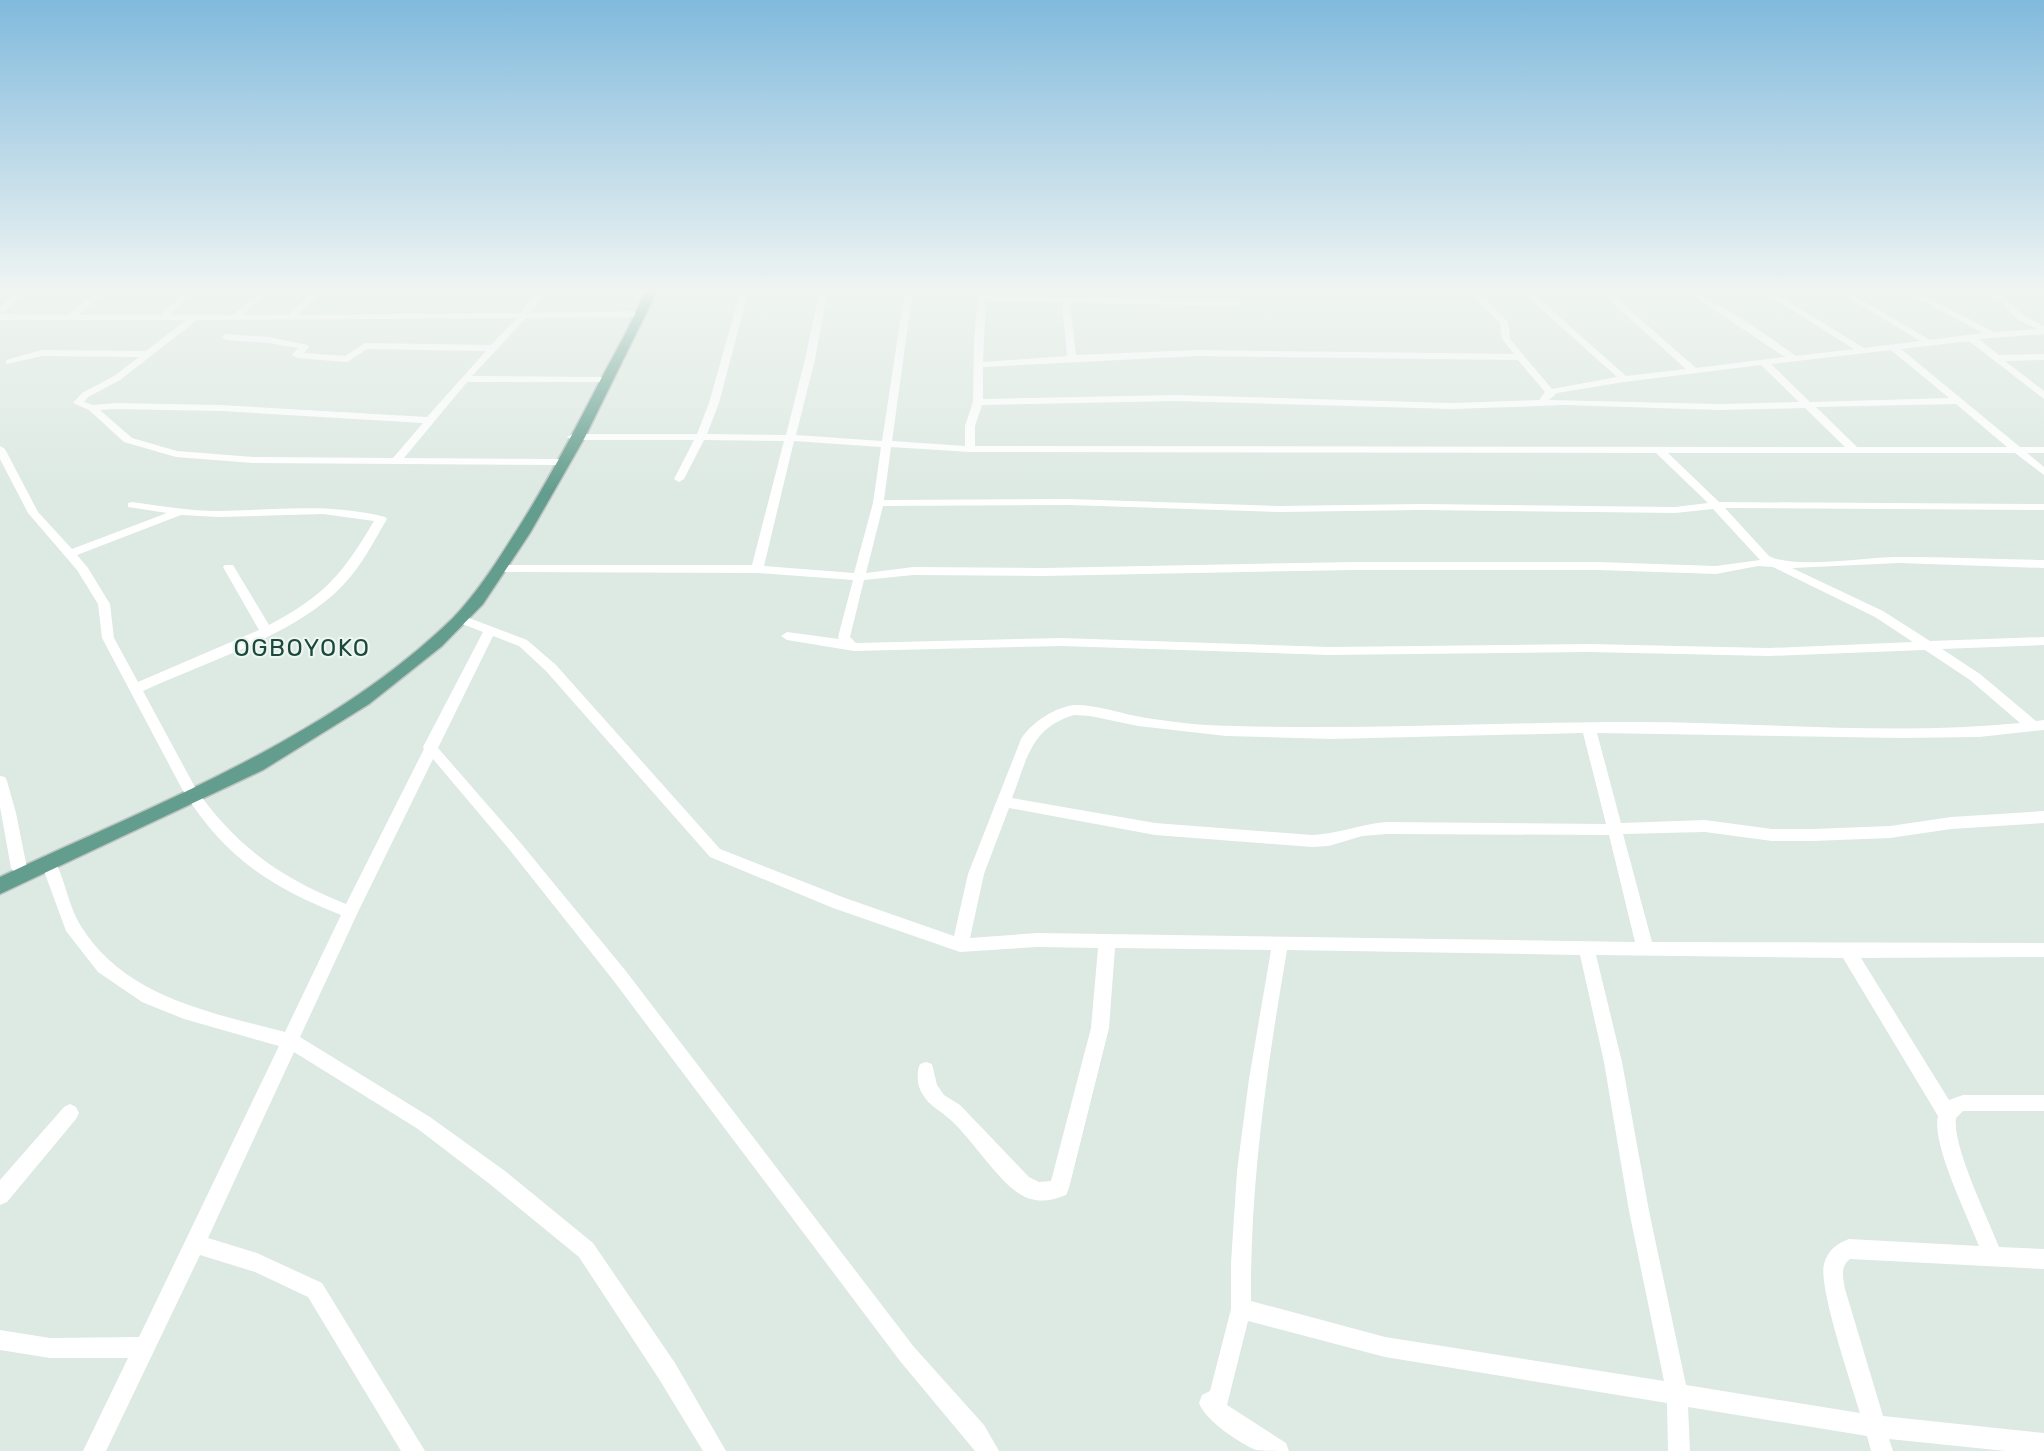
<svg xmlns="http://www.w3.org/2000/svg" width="2044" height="1451" font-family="Rubik,sans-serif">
	<rect width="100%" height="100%" fill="#dde9e3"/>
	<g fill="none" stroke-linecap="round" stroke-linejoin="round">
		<g stroke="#bcc3c1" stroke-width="3">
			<path id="major" d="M646 289H658L585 437 530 533 483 604 442 646 369 704 263 770 0 894V877C155 804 329 739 453 618 475 595 493 568 510 541 544 489 573 434 601 379 617 349 634 320 646 289Z"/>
		</g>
		<path fill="#fff" fill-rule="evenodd" d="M22 289H31L0 314V307Z
			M99 289H108L78 315H160L189 289H198L170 315H233L262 289H271L243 315H288L316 289H325L298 315 521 313 538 289H546L530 313 634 311 638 314 634 317 526 318 472 376 601 377 604 378V382H467L404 458 559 459 568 463V467L557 465 253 463 176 457 124 442 89 410 73 403 82 393 114 376 139 357 42 356 6 364V360L42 350 146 351 186 320H0V314L68 315ZM517 318 491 345 365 343 345 356 304 353 309 347 308 345 268 337 226 334 222 337 226 340 268 343 298 348 292 355 297 358 347 362 367 349 486 351 427 417 221 405 115 403 93 405 84 402 88 397 120 380 197 320ZM115 409 221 411 423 423 393 458 253 457 177 451 132 438 100 410Z
			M741 289H749L719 403 707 434 786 435 805 359 820 289H828L815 359 796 435 882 441 905 289H913L892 441 965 446V426L973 402 974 340 979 289H987V296L1239 300 1243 303 1239 306 1070 303 1076 355 1197 350 1514 354 1502 339 1500 323 1478 301 1471 289H1479L1484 298 1508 322 1510 339 1552 389 1617 377 1519 289H1528L1626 376 1686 369 1597 289H1606L1696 368 1785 357 1683 289H1692L1756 328 1796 356 1854 349 1759 289H1768L1864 348 1920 341 1834 289H1843L1930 340 1983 333 1901 289H1911L1994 332 2037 329 2017 319 2001 302 1980 289C1999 288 2008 302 2022 314 2028 319 2037 322 2044 326V334L1979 339 1999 355 2044 354V360L2005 361 2044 391V399L1969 341 1901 349 2020 447H2044V453H2027L2044 467V475L2015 453H1668L1719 502 2044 504V510L1725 508 1769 556C1795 570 1869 556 1901 557 1949 557 1996 559 2044 560V568L1899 563 1792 568 1883 611 1930 641 2044 637V645L1942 649 1980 674 2036 721 2044 720V730L1979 737 1900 738 1597 733 1621 823 1705 820 1772 829H1813L1890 826 1951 817 2044 811V823L1951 829 1890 838 1813 841H1772L1705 832 1623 834 1652 942 2044 943V957L1861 958 1949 1100 1963 1095H2044V1111H1963L1956 1118C1952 1146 1988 1218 1999 1247L2044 1249V1269L1850 1259C1840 1267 1843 1277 1845 1289L1883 1416 2044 1433V1451H2006L1889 1439 1893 1451H1871L1867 1436 1688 1407 1690 1451H1668L1667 1403 1385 1357 1248 1321 1227 1405 1286 1443 1289 1451C1280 1451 1265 1451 1256 1450 1239 1443 1206 1421 1199 1403L1202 1395 1210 1391 1231 1309V1263L1237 1171 1249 1079 1271 950 1115 948 1109 1028 1069 1188 1066 1195C1052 1201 1040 1203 1025 1197 999 1185 971 1136 947 1117 938 1109 930 1106 923 1095 917 1087 916 1073 920 1064L926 1062 932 1064 937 1085 944 1095 960 1105 1029 1177 1039 1182 1051 1181 1091 1028 1098 948 1037 947 960 952 833 908 710 857 546 671 519 646 493 636 438 748 519 841 625 970 914 1347 984 1425 999 1451H975L900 1361 613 980 509 849 433 759 358 912 300 1037 430 1117 505 1171 593 1243 675 1363 726 1451H703L659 1379 579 1257 491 1185 418 1129 294 1052 208 1238 257 1253 322 1283 425 1451H401L308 1297 255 1272 200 1255 106 1451H83L128 1358H50L0 1350V1330L50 1338 139 1337 279 1046 184 1019 142 1002 98 972 66 931 41 863 44 859 49 857 54 859C65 879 68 904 79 923 123 997 209 1012 285 1032L341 915C266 885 223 855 182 789L102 638 98 604 77 570 28 513 0 459V446L5 449 38 512 72 549 167 513 128 507V503L132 502C161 506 190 511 219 511 275 510 330 503 385 517L387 519C374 541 362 565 344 584 297 635 205 662 143 691L196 789 195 791 198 792C239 849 282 878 346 904L424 749 423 747 483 632 457 622 455 619 457 616 461 615 527 640 556 665 720 849 845 898 954 936 968 874 1021 739C1031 723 1056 706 1076 705 1096 705 1116 712 1136 716 1168 722 1204 726 1237 726 1369 730 1501 722 1634 722 1763 722 1892 736 2020 723L1970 680 1925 650 1769 656 1588 652 1329 655 1061 646 854 651 787 640 781 636 787 632 839 639 838 637 853 580 757 573 496 572 494 569 496 566 500 565H752L784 441 704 440 684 479 679 482 674 479 694 440H572L567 437 572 434H697L709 403 739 296 651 295 647 293 651 291H740ZM986 301 1062 302 1067 356 983 362ZM1891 350 1949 398 1810 402 1771 364ZM1197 356 1518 360 1545 392 1539 400 1452 403 1176 395 983 399V367ZM1761 365 1799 402 1719 404 1549 400 1557 393 1624 382ZM1176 401 1452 409 1565 405 1719 410 1805 408 1845 447 975 446V426L982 405ZM1956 404 2007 447H1857L1816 407ZM794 441 881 447 873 503 854 573 764 566ZM891 447 970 452 1656 453 1708 503 1675 507 1421 504 1279 506 1069 499 884 500ZM1069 505 1279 512 1421 510 1675 513 1713 509 1760 560 1716 566 1598 562H1354L1043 568 913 567 866 573 883 506ZM323 514 374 521C342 575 325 595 269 625L233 565H225L223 567 259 630 138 682 114 638 110 604 88 568 77 555 181 515 219 517ZM1758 566 1773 567 1875 617 1913 642 1769 648 1588 644 1329 647 1061 638 856 643 850 637 864 580 913 575 1043 576 1354 570H1598L1716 574ZM1074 715 1090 716 1138 726 1226 736 1331 739 1583 733 1606 824 1387 822C1360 824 1338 834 1312 835L1155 823 1012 798C1027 760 1030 728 1074 715ZM1009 808 1155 835 1312 847 1329 846 1362 836 1387 834 1609 835 1635 942 1037 933 970 938 984 874ZM1287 950 1580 955 1604 1062 1629 1211 1664 1381 1385 1337 1251 1301C1250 1183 1267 1067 1287 950ZM1596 955 1843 958 1938 1116C1931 1143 1968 1217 1979 1246L1849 1239C1836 1244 1828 1250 1824 1264 1818 1287 1852 1385 1860 1413L1686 1385 1649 1211 1622 1062Z
			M0 776 5 777 7 781 16 813 27 868 24 872 19 874 14 872 11 868 0 807Z
			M70 1104 76 1107 79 1113 76 1119 7 1202 0 1205V1180L64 1107Z"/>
		<use href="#major" fill="#639d8d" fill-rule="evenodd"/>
	</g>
	<linearGradient id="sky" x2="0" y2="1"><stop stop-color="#81badd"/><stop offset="0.59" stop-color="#f0f5f2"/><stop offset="1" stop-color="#f0f5f2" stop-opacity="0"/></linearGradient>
	<rect width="2044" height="492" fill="url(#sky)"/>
	<g text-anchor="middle" stroke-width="4.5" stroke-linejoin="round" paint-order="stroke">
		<g font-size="24" letter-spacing="1.5" fill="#1d483d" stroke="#edf6f1">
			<text x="302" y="656">OGBOYOKO</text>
		</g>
	</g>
</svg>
